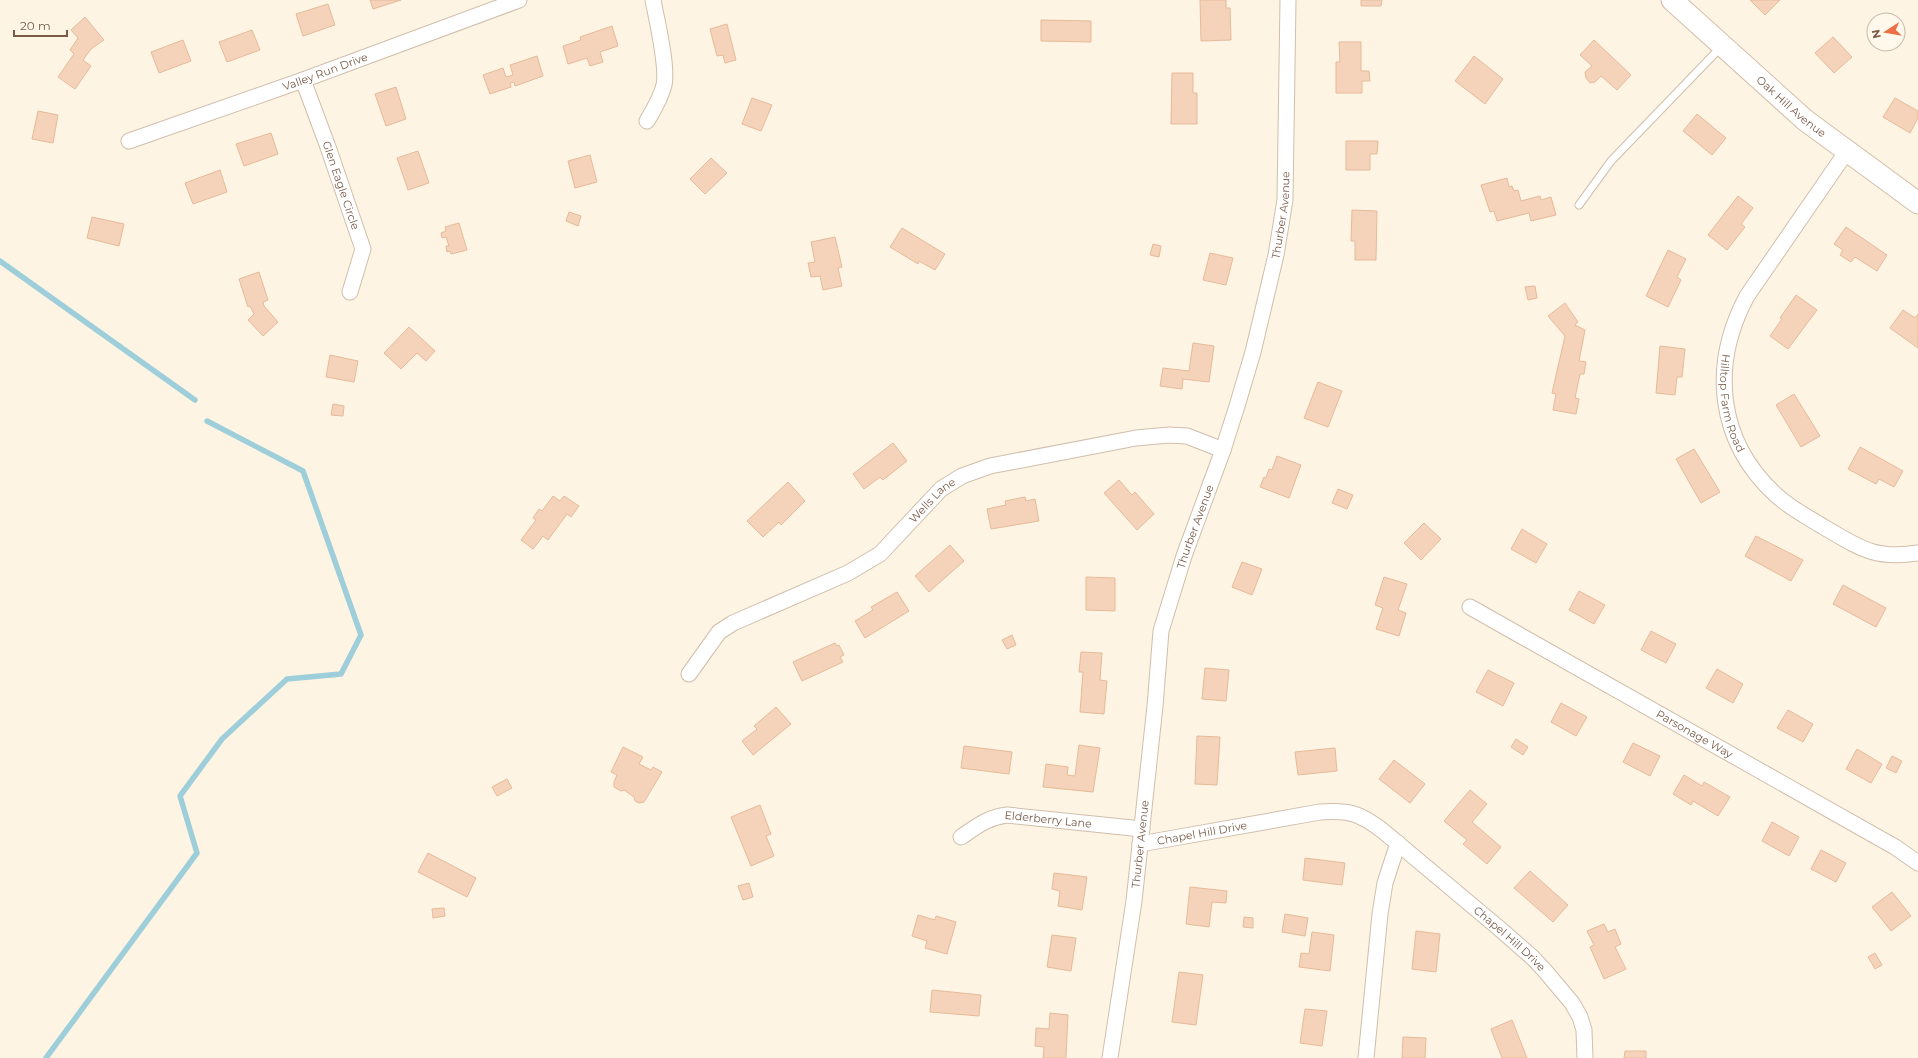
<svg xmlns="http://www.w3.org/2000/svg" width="1918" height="1058" font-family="Montserrat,sans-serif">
	<rect width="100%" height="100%" fill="#fdf4e3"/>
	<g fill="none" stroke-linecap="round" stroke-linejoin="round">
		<path stroke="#9dceda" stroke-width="5.5" d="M0 261 195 400
			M46 1058 197 853 180 796 222 739 287 679 341 674 361 635 303 471 207 421"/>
	</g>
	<path fill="#f4d3ba" stroke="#e7ba99" d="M370 0H401L373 9Z
		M1200 0H1226V8H1230L1231 40 1201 41Z
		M1361 0H1382L1381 6H1361Z
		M1750 0H1780L1765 15Z
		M328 4 335 25 303 36 296 14Z
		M85 17 104 40 91 49 83 60 91 66 75 89 58 77 74 54 70 50 78 38 71 30Z
		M1041 20 1091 21V42L1041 41Z
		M727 24 736 60 725 63 723 55 717 56 710 29Z
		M612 26 618 46 600 52 603 62 590 66 587 58 568 64 563 46 581 40 580 37Z
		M252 30 260 50 227 62 219 42Z
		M1833 37 1852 57 1834 73 1815 53Z
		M183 40 191 61 159 73 151 52Z
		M1594 40 1631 75 1617 90 1601 76 1595 82 1590 83 1586 78 1585 72 1592 66 1580 55Z
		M1339 42H1361V71H1369L1370 81H1362V93H1336V62H1340Z
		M537 56 543 76 515 86 514 82 510 83 511 87 490 94 483 75 503 68 506 77 513 75 510 65Z
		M1474 56 1503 79 1485 104 1455 81Z
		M1172 73H1193V93H1197V124H1171Z
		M396 87 406 119 386 126 375 94Z
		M752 98 772 105 761 131 742 124Z
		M1895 98 1918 111V118L1910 133 1883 117Z
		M38 111 58 115 53 143 32 139Z
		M1697 114 1726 138 1712 155 1683 131Z
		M271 133 278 154 244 166 236 144Z
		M1346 141H1378L1377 154H1370V170H1346Z
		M418 151 429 183 408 190 397 158Z
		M590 155 597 182 575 188 568 161Z
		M711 158 727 173 705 194 690 179Z
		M220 170 227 192 193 204 185 183Z
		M1507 178 1509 187 1512 186 1514 191 1518 190 1521 201 1540 196 1541 200 1551 197 1556 215 1531 221 1529 213 1497 221 1494 211 1490 212 1481 185Z
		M1738 196 1753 208 1741 224 1745 227 1727 250 1708 235Z
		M1352 210 1377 211 1376 260H1355V241H1351Z
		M569 212 581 216 578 226 566 221Z
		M92 217 124 224 119 246 87 238Z
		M459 223 467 250 451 254 450 251 447 252 446 246H449L446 237 442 238 441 233 446 231 445 227Z
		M1846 227 1887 255 1877 271 1855 257 1851 262 1840 255 1843 250 1834 244Z
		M902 228 945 254 935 270 919 261 918 264 890 247Z
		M835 237 842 267 838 268 842 286 823 290 820 276 811 277 808 263 815 262 811 242Z
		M1153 244 1161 246 1159 257 1150 255Z
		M1668 250 1686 259 1677 277 1681 280 1668 307 1646 296Z
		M1210 253 1233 258 1226 285 1203 280Z
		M259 272 268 300 263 302 264 306 278 322 263 336 248 320 254 314 250 306 248 307 239 279Z
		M1535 286 1537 298 1528 300 1525 287Z
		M1796 295 1817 310 1788 349 1770 336 1782 319 1780 318Z
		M1565 303 1578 322 1575 325 1585 330 1579 361 1586 362 1584 374H1580L1575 398 1579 399 1576 414 1553 410 1556 394 1552 393 1565 336 1548 316Z
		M1903 310 1915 318 1918 314V348L1890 328Z
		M409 327 435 351 426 361 417 353 401 369 384 353Z
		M1193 343 1214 346 1209 382 1183 379 1182 389 1160 386 1163 368 1189 371Z
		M1660 346 1685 349 1682 377H1677L1675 395 1656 393Z
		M330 355 358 361 354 382 326 377Z
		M1318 382 1342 391 1328 427 1304 418Z
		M1794 394 1820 436 1801 447 1776 405Z
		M333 404 344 406 343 416 331 415Z
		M893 443 907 461 883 480 880 477 864 489 853 474Z
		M1860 447 1903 471 1894 487 1879 479 1876 484 1848 469Z
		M1694 449 1720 492 1701 503 1676 459Z
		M1277 456 1301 465 1289 498 1260 487 1264 477 1266 478 1269 469 1272 470Z
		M1119 480 1132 495 1135 492 1154 514 1137 530 1104 493Z
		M788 482 805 501 781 525 779 522 763 537 747 521Z
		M1338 489 1353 495 1347 509 1332 503Z
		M553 496 560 501 564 496 579 506 571 517 567 514 548 540 543 536 533 549 521 540 536 520 533 518 539 509 542 511Z
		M1025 497 1026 501 1035 499 1039 521 991 529 987 509 1006 505 1005 501Z
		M1424 523 1441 539 1421 560 1404 543Z
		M1522 529 1547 544 1536 563 1511 549Z
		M1756 536 1803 560 1791 581 1745 556Z
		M950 545 964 561 929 592 915 576Z
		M1242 562 1262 569 1252 595 1232 587Z
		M1086 577 1115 578V611L1086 610Z
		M1384 577 1407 584 1398 610 1406 613 1399 636 1376 629 1383 608 1375 605Z
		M1843 585 1886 608 1876 627 1833 604Z
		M1579 591 1605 605 1594 624 1569 610Z
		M897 592 909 611 865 638 855 621 873 610 871 607Z
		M1651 631 1676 644 1666 663 1641 650Z
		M1012 635 1016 645 1007 649 1002 640Z
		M835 643 837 646 839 645 844 655 840 657 843 662 802 681 793 662Z
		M1081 652 1102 653 1100 680 1107 681 1104 714 1080 712 1083 672H1079Z
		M1205 668 1229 670 1226 701 1202 699Z
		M1717 669 1743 684 1733 703 1706 688Z
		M1488 670 1514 683 1503 706 1476 692Z
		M1561 703 1587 717 1576 736 1551 722Z
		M776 707 791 724 753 755 742 741 757 729 754 726Z
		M1788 710 1813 724 1803 742 1777 728Z
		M1197 736 1220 737 1217 785 1195 784Z
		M1516 739 1528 747 1523 755 1511 747Z
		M1633 743 1660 756 1650 776 1623 762Z
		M1079 745 1100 748 1093 792 1043 787 1046 764 1068 767 1067 775 1075 776Z
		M964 746 1012 752 1009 774 961 768Z
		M623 747 643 757 639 764 651 770 653 767 662 772 644 802 639 803 635 801 634 797 624 790 621 791 614 787V782L617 775 611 772Z
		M1335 748 1337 771 1298 775 1295 752Z
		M1857 749 1882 764 1871 783 1846 769Z
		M1892 756 1902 761 1896 773 1886 768Z
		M1394 760 1425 784 1410 803 1379 779Z
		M1684 775 1702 786 1704 782 1730 797 1718 816 1693 801 1691 805 1673 794Z
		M507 779 512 788 497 796 492 787Z
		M1470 790 1487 804 1472 822 1501 847 1487 864 1463 844 1467 840 1444 821Z
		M760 805 771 834 766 836 774 856 751 866 731 817Z
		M1772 822 1799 837 1789 856 1762 841Z
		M1821 850 1846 863 1836 882 1811 869Z
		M428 853 476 878 467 897 418 872Z
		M1305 858 1345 863 1342 885 1303 880Z
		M1530 871 1568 905 1553 922 1514 888Z
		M1054 873 1087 877 1082 910 1058 906 1060 891 1052 889Z
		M749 883 753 897 743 900 738 886Z
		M1190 887 1227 891 1226 903 1212 902 1209 927 1186 924Z
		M1892 892 1911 916 1891 931 1872 907Z
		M444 908 445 916 433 918 432 909Z
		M1285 914 1308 918 1305 936 1282 932Z
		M918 915 935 920 936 916 956 922 947 954 925 948 927 941 912 936Z
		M1244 917 1253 918V928L1243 927Z
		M1604 924 1608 932 1615 929 1621 944 1615 947 1626 969 1604 979 1590 947 1594 945 1587 931Z
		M1416 931 1440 934 1436 972 1412 969Z
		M1312 932 1334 935 1330 971 1299 967 1301 953 1309 954Z
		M1052 935 1076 938 1071 971 1047 967Z
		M1875 953 1882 965 1875 969 1868 957Z
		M1179 972 1203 975 1196 1025 1172 1022Z
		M932 990 981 995 979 1016 930 1012Z
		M1305 1009 1327 1011 1322 1046 1300 1043Z
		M1050 1013 1068 1015 1066 1058H1043L1044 1047 1035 1046 1036 1028 1049 1029Z
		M1512 1020 1527 1058H1502L1491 1029Z
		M1403 1037 1426 1038 1425 1058H1402Z
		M1625 1051H1646V1058H1624Z"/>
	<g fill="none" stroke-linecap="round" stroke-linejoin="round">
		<g stroke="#d1beac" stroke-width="9">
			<path id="service" d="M1579 205 1611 161 1722 46"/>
		</g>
		<g stroke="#d1beac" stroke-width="17">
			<g id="minor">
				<path id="s1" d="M303 80 328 147 363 249 350 292"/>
				<path d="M647 121C654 109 661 98 664 85 668 67 657 21 653 0"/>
				<path id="s2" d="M129 141 303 80 519 0"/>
				<path id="s3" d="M1847 151 1747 296C1710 365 1717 441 1776 495 1790 508 1806 516 1822 526 1858 547 1874 560 1918 553"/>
				<path id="s4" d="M1470 607 1895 847 1918 863"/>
				<path id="s5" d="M689 674 719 632 733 623 848 573 880 554 941 489 962 476 990 466 1136 438 1169 435 1187 436 1223 450"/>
				<path id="s6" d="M961 837C976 827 988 817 1007 815L1142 829"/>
				<path id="s7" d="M1140 844 1320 812C1349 810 1360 813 1383 831L1500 929 1533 958 1546 972 1572 1003 1580 1017 1584 1030 1585 1058"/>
				<path id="s8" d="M1110 1058 1134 901 1155 706 1161 631 1184 556 1223 450 1237 406 1253 352 1276 255 1285 200 1288 0"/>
				<path d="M1366 1058 1380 914 1385 883 1398 843"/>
			</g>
		</g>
		<g stroke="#d4bea9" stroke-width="23">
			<g id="secondary">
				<path id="s9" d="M1672 0 1805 120 1918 203"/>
			</g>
		</g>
		<use href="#service" stroke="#fff" stroke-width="7"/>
		<use href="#minor" stroke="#fff" stroke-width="15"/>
		<use href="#secondary" stroke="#fff" stroke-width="21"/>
	</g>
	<g text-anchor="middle" stroke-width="3" stroke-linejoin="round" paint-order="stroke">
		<g font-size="11" fill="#775a48" stroke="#fff8eb">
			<text dy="4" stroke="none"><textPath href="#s2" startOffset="208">Valley Run Drive</textPath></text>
			<text dy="4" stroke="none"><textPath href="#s9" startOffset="160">Oak Hill Avenue</textPath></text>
			<text dy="4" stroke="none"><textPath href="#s1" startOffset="112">Glen Eagle Circle</textPath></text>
			<text dy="4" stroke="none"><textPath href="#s8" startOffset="864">Thurber Avenue</textPath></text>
			<text dy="4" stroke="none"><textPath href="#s3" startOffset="288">Hilltop Farm Road</textPath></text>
			<text dy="4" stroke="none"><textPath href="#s5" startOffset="306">Wells Lane</textPath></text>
			<text dy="4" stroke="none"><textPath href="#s8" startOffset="540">Thurber Avenue</textPath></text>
			<text dy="4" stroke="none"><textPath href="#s4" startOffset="258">Parsonage Way</textPath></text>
			<text dy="4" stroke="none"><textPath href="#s6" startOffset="93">Elderberry Lane</textPath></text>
			<text dy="4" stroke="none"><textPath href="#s7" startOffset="63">Chapel Hill Drive</textPath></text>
			<text dy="4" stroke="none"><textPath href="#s8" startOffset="216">Thurber Avenue</textPath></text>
			<text dy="4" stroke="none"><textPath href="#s7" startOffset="417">Chapel Hill Drive</textPath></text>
		</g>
	</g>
	<g transform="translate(1886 32) rotate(258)"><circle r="19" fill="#fff8eb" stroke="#c9b9aa"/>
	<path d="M0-3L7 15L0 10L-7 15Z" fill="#ec7043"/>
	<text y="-6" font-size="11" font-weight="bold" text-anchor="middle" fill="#775a48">N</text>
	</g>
	<path d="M14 30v6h53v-6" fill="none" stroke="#775a48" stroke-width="2"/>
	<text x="20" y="30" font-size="12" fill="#775a48" stroke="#fff8eb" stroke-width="3" paint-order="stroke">20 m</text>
</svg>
